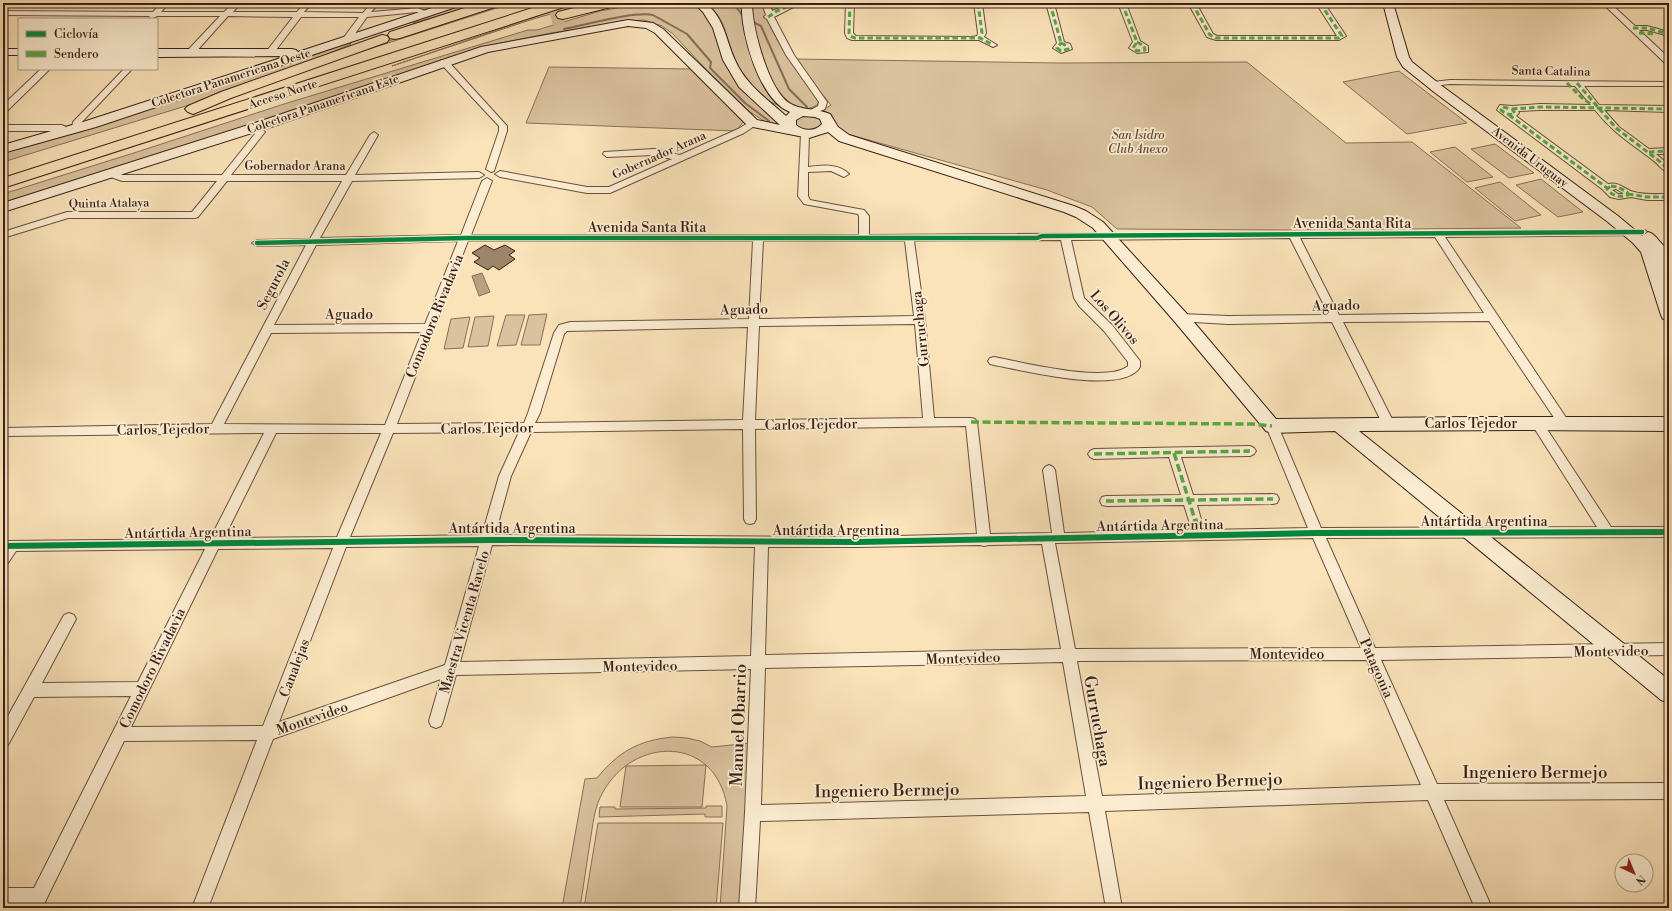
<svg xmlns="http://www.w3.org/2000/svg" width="1672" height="911" font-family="'Libre Bodoni',serif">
	<rect width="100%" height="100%" fill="#fae3b9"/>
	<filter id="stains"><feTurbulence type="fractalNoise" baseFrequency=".005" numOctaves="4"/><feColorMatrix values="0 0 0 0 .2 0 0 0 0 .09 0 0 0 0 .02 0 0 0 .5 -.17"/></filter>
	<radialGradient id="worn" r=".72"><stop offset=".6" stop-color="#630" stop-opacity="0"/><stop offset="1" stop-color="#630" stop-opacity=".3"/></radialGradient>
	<path fill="#d9c29d" stroke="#887059" d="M464 3H484L413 23 410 21Z
		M504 3H512L360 52 358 51Z
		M576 3H589L533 19 392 66Z
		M644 3H693L697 5 712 20 727 62 778 120 776 124 764 121 749 111 700 63 673 34 662 26 644 20 627 21 551 33 486 46 307 107 3 205V194L140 151 284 104 528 30H537L600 11Z
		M705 3H745C739 42 764 76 783 107 778 105 771 103 766 100 757 95 738 71 735 62 725 39 729 20 705 3Z
		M749 3H762L771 28 784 52 819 101 817 105C785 125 756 54 751 31 748 22 750 12 749 3Z
		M349 41 351 44 309 62 238 90 3 162V150Z
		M794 59 1060 63 1247 62 1346 143 1412 142 1521 228 1283 230 1117 229 1092 207 1047 190 844 133 834 124 832 115 823 110 831 105Z
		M549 67 693 69 743 122 736 131 526 123Z
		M1399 71 1467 123 1407 134 1343 82Z
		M801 116 819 117 823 125 813 131 795 128 794 120Z
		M1495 144 1534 173 1509 178 1471 149Z
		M1455 147 1493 177 1467 182 1430 152Z
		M1541 179 1583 212 1558 217 1516 185Z
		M1500 182 1541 215 1515 221 1475 188Z
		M547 314 540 345H521L529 315Z
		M506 315H525L516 345 497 346Z
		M494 316 488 346 468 347 475 317Z
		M470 317 463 348 444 349 451 319Z
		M673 737 687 738 700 741 712 747 750 743 740 908H720L727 806C715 735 634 736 603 792 594 807 593 825 590 842 587 864 583 886 580 908H562L585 779 597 778C618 752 639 740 673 737Z
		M706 765 702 807H620L626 766Z
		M706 806H722V817H705V814L599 817 600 807H615V809L706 808Z
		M598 823H723L716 908H584Z"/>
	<path fill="#b8a081" stroke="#856c56" d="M482 273 490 292 479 296 472 276Z"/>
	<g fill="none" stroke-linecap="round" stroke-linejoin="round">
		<path stroke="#856c56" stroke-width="2" d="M733 3 744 17
			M751 21 761 26 789 89 807 107
			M564 29C585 25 634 11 653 15L687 34 711 62 710 68 745 103 769 121"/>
	</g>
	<path fill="#9d856a" stroke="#381f15" d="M485 245 494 250 505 245 515 251 509 255 515 259 499 270 493 266 488 270 474 262 480 258 472 253Z"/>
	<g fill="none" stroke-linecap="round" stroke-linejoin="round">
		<path stroke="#d3bc98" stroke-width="16" stroke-dasharray="16 8" stroke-linecap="butt" d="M551 18 563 15"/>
		<g stroke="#68503e" stroke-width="2">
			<path id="street" d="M161 3H169L161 12H224L233 3H241L233 12H297L304 3H312L304 12 363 13 371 3H379L371 12 418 8 431 14 427 16 417 12 367 17 349 42H346L342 40 359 17H301L273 54H270L266 52 293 17 228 16 194 54H188V50L220 16H157L151 19 149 16 3 15V11L153 12Z
				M762 3H770L772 11 791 3H801L774 17 794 55 827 102 825 109 811 115 807 112 818 106 819 102 786 55 767 19 764 17 766 15Z
				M846 3H854L853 33 856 36 972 37 977 36 978 33 974 3H982L986 33 984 37 997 45 993 47 979 40H852L847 38 845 33Z
				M1046 3H1054L1064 42 1070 44 1072 49 1061 53 1053 48 1057 43Z
				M1118 3H1126L1140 41 1148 46V52L1137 53 1129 48 1133 42Z
				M1188 3H1196L1213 34 1217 36H1337L1316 3H1324L1346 36 1339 40H1216L1207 37Z
				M1602 3H1610L1635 26H1647L1669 32V36L1647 30H1639L1669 58V64H1666Z
				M1658 3H1666L1669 5V11Z
				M441 60H447L507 126V131L494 171 491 172 486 169 499 131V126L441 64Z
				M41 69H50L6 112 3 113V105Z
				M124 69H132L80 124 79 130H73L72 128 73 122Z
				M1450 80 1669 82V86H1584L1599 105 1669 106V112L1604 110 1619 127 1649 149 1669 148V154H1656L1669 165V173C1663 171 1659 165 1654 161 1632 144 1613 133 1595 110H1540L1518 111 1519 113 1516 116 1608 184C1619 181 1625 190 1634 192 1645 195 1657 194 1669 194V200H1647L1631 197 1619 199 1610 197 1602 189 1497 110 1500 105 1512 106 1540 104 1591 105 1575 86 1450 84 1433 86 1429 84 1433 82ZM1616 189 1623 193V194H1618L1612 190Z
				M753 120 756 121 757 123 756 125 744 133 610 193H587L500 177 495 174 500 171 587 187H609L672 159 654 155 607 157 603 154 604 152 654 149 680 155 738 129Z
				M3 125H62L72 130 68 133 61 131H3Z
				M261 129 265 132 231 175H346L370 135 374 132 378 135 355 175 479 172 484 175 479 178 352 181 320 238 461 235 482 181 487 178 492 181 471 235H859V216L858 214 804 204 798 196 801 134 805 131 809 134 808 167C821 165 839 163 849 174L844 177 831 171 808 172V196L810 200 815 201 864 210 869 216V235L1645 230 1647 232 1642 235 1445 237 1567 419 1569 422 1567 425 1563 426 1559 425 1489 321 1343 322 1394 423 1392 426 1388 427 1384 426 1382 423 1332 322 1228 324 1177 321 1176 318 1177 315 1181 314 1228 316 1329 315 1290 238 1071 240 1084 298 1112 325 1140 361V367C1123 396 1022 370 994 365L990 364 988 361 990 358 994 357C1022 362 1107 384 1128 366V362L1104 331 1079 306 1074 298 1061 240 914 241 925 320 934 418H971L975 419 977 422 990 534 1052 533 1043 470 1045 467 1049 465 1053 467 1055 470 1064 533 1192 530 1184 505 1106 506 1102 505 1100 501 1102 497 1106 496 1181 495 1169 457 1094 459 1090 457 1088 454 1090 451 1094 449 1250 446 1254 448 1256 451 1254 454 1250 456 1181 457 1193 495 1273 494 1277 495 1279 499 1277 503 1273 504 1197 505 1204 530 1308 528 1266 426 1268 423 1272 422 1276 423 1278 426 1321 528 1597 527 1531 423 1533 420 1537 419 1541 420 1611 527H1669V537L1326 538 1375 648 1669 643V655L1381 660 1437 784 1669 783V799L1444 800 1492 908H1475L1428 800 1105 811 1122 908H1106L1089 812 760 821 755 908H739L745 813 751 669 456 675 443 721 441 726 436 728 431 726 429 721 441 679 273 739 208 908H192L257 740 124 741 42 908H25L26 904H3V888H34L131 696 34 697 8 745 3 747V725L64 615 69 613 74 615 76 619 42 683 138 682 205 549 16 551 8 563 3 565V541L210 539 264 433 3 436V428L212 424 306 245 257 246 252 243 257 240 310 239 342 181H227L198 217 195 218H68L3 238V232L67 212H192L217 181H122L108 176 106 174 111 171 123 175H222L258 130ZM1435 237 1484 313 1339 315 1300 238ZM458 241 425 324 274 325 316 245ZM468 241H753L749 319 570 322 559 325 554 333 528 413 524 423 397 424ZM763 241H905L914 316 759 319ZM915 324 923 418 755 420 759 326ZM748 327 743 420 535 423 540 413 564 334 567 331ZM422 332 385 425 224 424 271 333ZM966 426 977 534 858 537 495 535 511 476 531 432 743 429 744 519 746 523 750 524 754 523 756 519 755 429ZM519 432 499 476 482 535 350 537 393 433ZM276 433H381L337 537 224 538ZM1313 538 1361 648 1075 649 1055 543ZM1042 544 1061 649 765 655 768 547H858L980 545 984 546 989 545ZM492 545 755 547 751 656 460 662ZM479 546 445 665 279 722 346 547ZM333 548 263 726 131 727 218 549ZM1367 660 1421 785 1102 796 1077 661ZM1063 662 1086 796 761 805 765 668Z"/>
		</g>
		<g stroke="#381f15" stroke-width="2">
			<path id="secondary" d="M447 3H463L462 5 96 127 3 153V145L86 121 287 56 157 57V49H292L296 50 298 52Z
				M694 3H706C725 20 725 38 735 60 745 84 767 99 786 116L790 112C760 101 740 33 742 3H752C752 27 768 89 789 103 802 111 817 108 830 114L838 127 849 135 1074 206 1086 211 1103 222 1187 314 1276 419 1471 417H1669V431L1520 430 1359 431 1669 680V703L1661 700 1335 431 1272 433 1266 431 1175 322 1093 228 1076 217 1064 212 839 141 828 132 809 138 748 126 655 33 646 28 628 26 488 52 271 127 3 212V203L261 121 481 47 628 20 653 23 663 29 757 120 780 125 739 87 723 60 713 28 703 12ZM803 116 815 117 820 119 822 124C815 132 803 131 796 125V120Z
				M1383 3H1393L1409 57 1412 62 1442 86 1618 216 1642 236 1648 232C1654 234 1656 237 1660 242 1671 252 1669 263 1669 277L1664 275 1669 291V320L1663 319 1661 315 1641 252 1633 243 1608 222 1434 92 1403 67 1397 57Z
				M3 49H19V55H3Z"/>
		</g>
		<g stroke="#381f15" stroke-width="2">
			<path id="highway" d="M480 3H500L498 6 400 38 395 39 390 38 388 35 390 32Z
				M548 3H569L567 6 3 188V178Z
				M594 3H617L615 6 563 19 558 18 556 15 558 12Z
				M382 35 387 36 389 39 387 42 231 98 198 112 193 114 188 112 185 109 188 106 221 92Z"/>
		</g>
		<use href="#street" fill="#fcedd2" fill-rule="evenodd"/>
		<use href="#secondary" fill="#fcedd2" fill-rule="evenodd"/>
		<use href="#highway" fill="#fae3b9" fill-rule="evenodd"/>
		<path stroke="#55aa42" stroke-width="3" stroke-dasharray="5.5 3" stroke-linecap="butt" d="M850 3 849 33 850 36 855 38H980L993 45
			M978 3 982 33 980 38
			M1050 3 1061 43
			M1122 3 1137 42
			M1192 3 1210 35 1216 38H1339L1342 36 1320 3
			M1662 3 1669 9
			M768 17 777 11 797 3
			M1633 28H1647L1669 34
			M1639 33 1656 34
			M1137 42 1144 46 1145 50 1137 51 1133 48Z
			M1061 43 1067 46 1068 49 1061 51 1057 48Z
			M1567 83 1581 97 1592 105
			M1577 83 1616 128 1658 160 1669 170
			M1503 107 1512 109 1515 113C1510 116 1505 114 1501 110Z
			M1512 109 1540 107 1669 109
			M1509 115 1607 188
			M1649 152 1669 151
			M1611 186 1618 187 1627 192 1628 195C1620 198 1612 196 1607 189Z
			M1628 194 1647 197H1669"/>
		<path stroke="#55aa42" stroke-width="3.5" stroke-dasharray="8 3.5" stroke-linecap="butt" d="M971 422 1252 424 1272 426
			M1174 453 1195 520
			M1094 454 1250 451
			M1106 501 1273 499"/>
		<path stroke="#55aa42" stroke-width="5" stroke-dasharray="10 5" stroke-linecap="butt" d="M1195 519 1200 536"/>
		<g stroke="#fcedd2" stroke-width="7">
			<path id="cycleway-far1" d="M257 243 465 238H1037L1042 236 1642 232"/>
		</g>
		<g stroke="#fcedd2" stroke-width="8">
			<path id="cycleway" d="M3 546 488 540 858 542 1317 533 1669 532"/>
		</g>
		<use href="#cycleway-far1" stroke="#00873e" stroke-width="4.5"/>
		<use href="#cycleway" stroke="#00873e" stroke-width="6"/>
	</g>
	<g text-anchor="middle" stroke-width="3.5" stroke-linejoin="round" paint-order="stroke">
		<g font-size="12" fill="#381f15" stroke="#fcedd2">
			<text transform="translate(1551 71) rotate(1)" y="4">Santa Catalina</text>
			<text transform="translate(231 78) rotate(-18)" y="4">Colectora Panamericana Oeste</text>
			<text transform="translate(283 94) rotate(-18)" y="4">Acceso Norte</text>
			<text transform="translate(323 104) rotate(-19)" y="4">Colectora Panamericana Este</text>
			<text transform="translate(659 155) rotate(-24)" y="4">Gobernador Arana</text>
			<text transform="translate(1530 157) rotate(37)" y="4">Avenida Uruguay</text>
			<text x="295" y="170">Gobernador Arana</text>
			<text transform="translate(109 203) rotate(-1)" y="4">Quinta Atalaya</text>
		</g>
		<g font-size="12" font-style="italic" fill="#604837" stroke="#fcedd2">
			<text x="1138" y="139">San Isidro<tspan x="1138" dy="14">Club Anexo</tspan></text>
		</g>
		<g font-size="14" fill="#381f15" stroke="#fcedd2">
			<text x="1352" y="228">Avenida Santa Rita</text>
			<text x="647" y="232">Avenida Santa Rita</text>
			<text transform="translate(273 284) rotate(-63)" y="5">Segurola</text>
			<text transform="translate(1336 305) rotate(-1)" y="5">Aguado</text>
			<text transform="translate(744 309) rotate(-1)" y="5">Aguado</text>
			<text x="349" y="319">Aguado</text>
			<text transform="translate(434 316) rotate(-68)" y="5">Comodoro Rivadavia</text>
			<text transform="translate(1115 317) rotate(49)" y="5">Los Olivos</text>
			<text transform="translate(920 329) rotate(-96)" y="5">Gurruchaga</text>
			<text x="1471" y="428">Carlos Tejedor</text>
			<text transform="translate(811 424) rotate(-1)" y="5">Carlos Tejedor</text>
			<text transform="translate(487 428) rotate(-1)" y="5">Carlos Tejedor</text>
			<text transform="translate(163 429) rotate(-1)" y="5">Carlos Tejedor</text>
			<text x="1484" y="526">Antártida Argentina</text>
			<text transform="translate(1160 525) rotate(-1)" y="5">Antártida Argentina</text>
			<text x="512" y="533">Antártida Argentina</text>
			<text x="836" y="535">Antártida Argentina</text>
			<text transform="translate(188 532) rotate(-1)" y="5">Antártida Argentina</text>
			<text transform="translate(464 622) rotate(-74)" y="5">Maestra Vicenta Ravelo</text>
			<text transform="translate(1611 651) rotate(-1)" y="5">Montevideo</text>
			<text x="1287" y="659">Montevideo</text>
			<text transform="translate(963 658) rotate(-2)" y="5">Montevideo</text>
			<text transform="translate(640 666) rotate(-1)" y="5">Montevideo</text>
			<text transform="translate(152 668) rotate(-64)" y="5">Comodoro Rivadavia</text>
			<text transform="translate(294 668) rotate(-69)" y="5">Canalejas</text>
			<text transform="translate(1377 668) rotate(66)" y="5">Patagonia</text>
			<text transform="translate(312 718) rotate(-19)" y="5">Montevideo</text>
		</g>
		<g font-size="17" fill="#381f15" stroke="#fcedd2">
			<text transform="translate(1098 721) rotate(80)" y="6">Gurruchaga</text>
			<text transform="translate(738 725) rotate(-88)" y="6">Manuel Obarrio</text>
			<text x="1535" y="778">Ingeniero Bermejo</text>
			<text transform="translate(1210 781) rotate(-2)" y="6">Ingeniero Bermejo</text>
			<text transform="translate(887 790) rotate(-1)" y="6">Ingeniero Bermejo</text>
		</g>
	</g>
	<rect width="1672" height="911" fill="none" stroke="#fae3b9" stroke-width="16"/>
	<rect x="4" y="4" width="1664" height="903" fill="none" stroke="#381f15" stroke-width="2"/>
	<rect x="8" y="8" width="1656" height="895" fill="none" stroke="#381f15"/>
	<rect x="18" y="18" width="140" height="52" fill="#fcedd2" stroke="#ae9b86"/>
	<rect x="26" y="31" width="20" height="6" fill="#00873e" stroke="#ae9b86"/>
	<text x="54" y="38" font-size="12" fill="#381f15">Ciclovía</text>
	<rect x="26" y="51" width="20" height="6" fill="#55aa42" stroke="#ae9b86"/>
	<text x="54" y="58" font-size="12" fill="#381f15">Sendero</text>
	<g transform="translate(1634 873) rotate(136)"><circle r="19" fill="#fcedd2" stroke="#ae9b86"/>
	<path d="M0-3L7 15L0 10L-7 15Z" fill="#8f2418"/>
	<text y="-6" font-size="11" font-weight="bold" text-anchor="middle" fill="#381f15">N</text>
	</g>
	<rect width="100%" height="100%" filter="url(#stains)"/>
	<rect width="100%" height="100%" fill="url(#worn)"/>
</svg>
